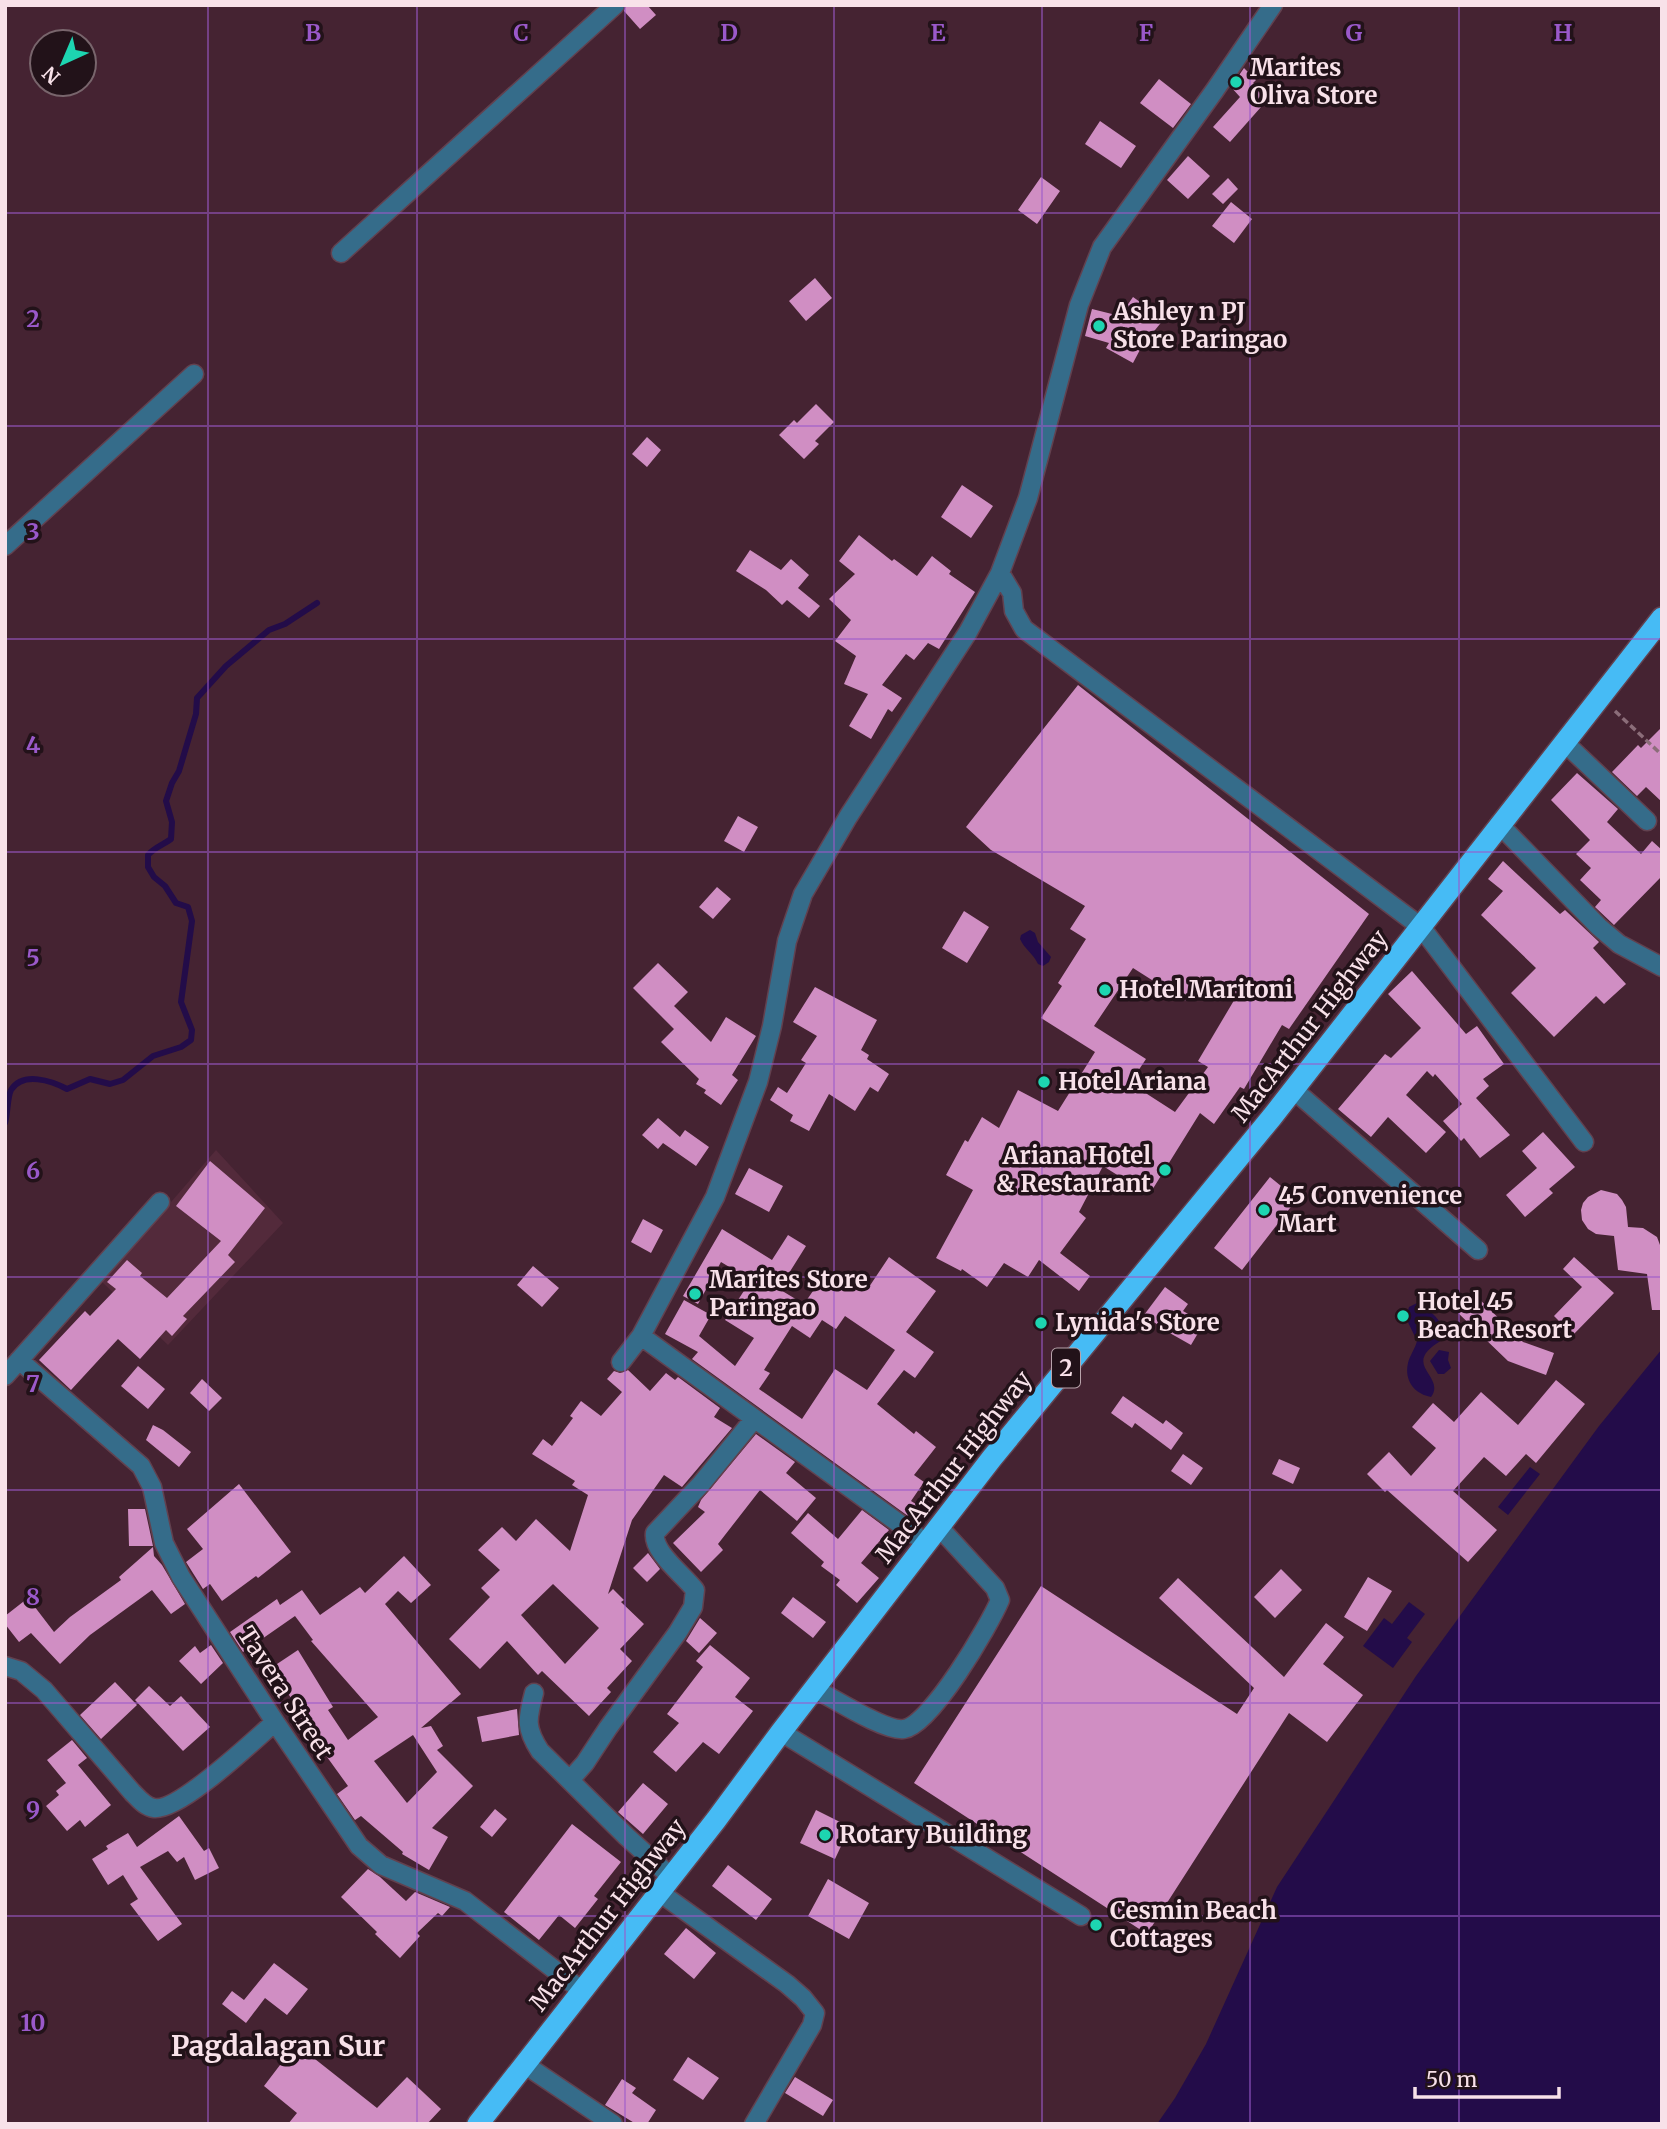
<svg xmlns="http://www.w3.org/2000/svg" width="1667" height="2129" font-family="Merriweather,serif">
	<rect width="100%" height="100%" fill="#452332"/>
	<path fill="#532a3b" d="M216 1150 283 1223 168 1345 102 1282Z"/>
	<path fill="#230c49" d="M1030 930 1035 933 1038 942 1051 957 1049 962 1043 966 1038 964C1033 953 1025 950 1020 939L1021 935Z
		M1417 1303C1431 1311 1446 1322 1444 1339 1397 1365 1447 1375 1431 1397 1414 1394 1404 1380 1408 1363 1410 1355 1415 1349 1417 1341L1406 1318 1409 1307Z
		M1662 1349V2124H1157L1175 2098 1206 2044 1277 1887 1416 1676 1599 1426Z
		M1439 1350 1449 1352 1448 1360 1451 1368 1444 1374H1438L1430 1361Z
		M1530 1467 1540 1474 1508 1515 1498 1507Z
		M1409 1602 1425 1614 1407 1638 1412 1642 1393 1668 1363 1646 1384 1618 1392 1624Z"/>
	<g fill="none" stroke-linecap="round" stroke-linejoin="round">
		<path stroke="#230c49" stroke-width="6" d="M5 1123C8 1114 7 1098 11 1090 23 1071 52 1081 67 1089L90 1079 110 1084 123 1080 153 1056 181 1047 191 1040 192 1030 181 1002 192 921 188 907 176 903 165 886 154 877 148 867V855C155 847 163 845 171 839L172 822 166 801 172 783 179 771 196 714 197 698 226 666 269 630 285 624 317 603"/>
	</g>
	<path fill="#d08ec3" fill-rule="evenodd" d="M626 5H647L656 15 640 29 624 11Z
		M1244 68 1256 80 1253 83 1269 98 1230 142 1213 127 1240 97 1231 87Z
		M1159 79 1191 104 1173 128 1140 103Z
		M1100 121 1136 146 1121 168 1085 144Z
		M1188 156 1210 176 1188 199 1167 180Z
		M1041 177 1060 191 1037 224 1018 210Z
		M1228 178 1238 189 1223 204 1212 194Z
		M1231 202 1252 219 1234 243 1212 226Z
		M815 278 832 298 806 321 789 301Z
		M1133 297 1164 319 1142 346 1133 363 1106 348 1109 343 1085 336 1092 309 1120 316Z
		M816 404 834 422 815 441 819 444 804 459 779 435 794 420 797 423Z
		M647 437 661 450 647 467 632 454Z
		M962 485 993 506 971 538 941 517Z
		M859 535 892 561 894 559 917 576 932 556 951 571 949 574 975 592 939 649 928 643 914 660 906 654 882 685 902 698 892 712 888 709 871 739 849 726 868 694 844 684 856 656 835 641 851 620 829 599 855 574 839 561Z
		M750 550 781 570 791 559 809 575 798 588 820 606 809 618 787 600 782 605 766 590 736 571Z
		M1078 685 1369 914 1289 1029 1282 1025 1244 1089 1240 1087 1214 1124 1200 1113 1149 1195 1103 1166 1079 1212 1086 1218 1060 1253 1090 1276 1079 1291 1039 1260 1028 1277 1004 1263 987 1287 962 1269 961 1271 936 1258 973 1190 946 1175 965 1140 968 1142 982 1117 999 1128 1018 1090 1058 1111 1095 1052 1041 1018 1062 986 1058 983 1086 939 1070 929 1085 906 991 850 966 827ZM1133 968 1185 1001 1201 976 1236 997 1198 1061 1208 1067 1175 1112 1130 1083 1146 1059 1094 1026Z
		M1662 727V802L1646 787 1637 796 1612 772 1638 745 1641 748Z
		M1577 773 1618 809 1607 822 1641 854 1652 841 1662 850V876L1614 925 1595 907 1601 900 1580 880 1591 868 1576 854 1590 840 1551 800Z
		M738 816 758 827 744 852 724 841Z
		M1503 861 1560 914 1565 910 1599 942 1593 948 1626 984 1604 1004 1596 996 1554 1037 1511 993 1536 968 1481 915 1503 891 1488 879Z
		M717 887 731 899 713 919 699 907Z
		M964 911 989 927 967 963 942 948Z
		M658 963 688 992 674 1006 711 1042 726 1017 756 1036 732 1075 738 1080 721 1105 704 1093 706 1090 696 1084 699 1079 661 1042 674 1029 633 988Z
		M1412 971 1466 1034 1477 1026 1504 1064 1483 1079 1489 1086 1476 1098 1510 1135 1480 1158 1464 1138 1461 1141 1443 1121 1462 1104 1435 1074 1433 1077 1427 1071 1406 1095 1446 1132 1426 1153 1388 1117 1371 1137 1338 1109 1385 1054 1391 1058 1421 1028 1388 994Z
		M815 987 877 1020 861 1050 869 1055 867 1059 889 1074 878 1092 870 1087 855 1111 829 1094 809 1131 790 1121 793 1115 770 1100 778 1087 787 1093 806 1063 801 1060 817 1036 793 1022Z
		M658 1118 680 1137 685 1130 709 1147 696 1166 663 1143 658 1149 642 1135Z
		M1543 1132 1575 1167 1549 1189 1553 1193 1525 1217 1506 1195 1537 1168 1522 1151Z
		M210 1161 265 1208 228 1255 235 1262 183 1316 187 1319 172 1336 166 1330 140 1359 118 1339 71 1390 39 1360 85 1311 90 1316 116 1289 107 1282 127 1260 142 1273 140 1276 167 1298 221 1241 176 1206Z
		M749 1168 783 1186 769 1212 735 1194Z
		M1270 1177 1297 1199 1242 1270 1214 1248Z
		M1601 1190 1617 1194 1622 1200 1626 1207 1628 1227 1643 1228 1657 1237 1660 1245 1662 1266V1310H1652L1647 1274 1618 1270 1614 1236 1596 1234 1588 1229 1582 1220 1581 1210 1583 1203 1588 1197Z
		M643 1219 663 1230 651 1253 631 1242Z
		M722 1229 772 1260 788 1235 806 1246 779 1289 804 1304 824 1275 839 1286 845 1277 867 1290 889 1257 936 1291 906 1332 934 1352 915 1378 904 1370 877 1404 914 1434 916 1431 936 1447 914 1475 924 1482 911 1501 927 1511 919 1524 692 1359 698 1352 665 1334 684 1300 711 1315 699 1336 735 1366 754 1338 725 1320 751 1280 721 1262 698 1304 683 1296ZM845 1316 895 1350 867 1390 835 1369 802 1419 759 1389 770 1373 764 1370 792 1326 810 1338 822 1320 836 1329Z
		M1574 1257 1614 1293 1573 1335 1554 1316 1582 1287 1563 1269Z
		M533 1266 559 1288 542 1307 517 1285Z
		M1165 1287 1188 1304 1183 1311 1204 1323 1191 1345 1168 1332 1144 1315Z
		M1473 1293 1523 1342 1554 1353 1546 1375 1508 1361 1456 1311Z
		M138 1366 165 1389 148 1409 121 1386Z
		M628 1370 650 1391 666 1373 675 1380 678 1377 720 1408 714 1417 732 1428 682 1487 664 1475 632 1520 608 1594 613 1589 624 1600 621 1602 644 1624 620 1649 632 1661 607 1688 611 1692 589 1716 542 1671 538 1675 507 1641 480 1669 449 1639 490 1597 481 1588 500 1570 478 1550 502 1527 516 1541 536 1519 570 1551 588 1495 572 1485 575 1481 532 1454 543 1439 552 1446 573 1418 570 1416 581 1401 601 1416 622 1392 607 1379 614 1371 620 1373ZM553 1584 599 1628 565 1664 521 1615Z
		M202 1379 222 1398 209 1411 190 1393Z
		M1556 1380 1585 1404 1536 1463 1526 1454 1506 1476 1484 1457 1453 1491 1497 1530 1468 1562 1387 1490 1385 1492 1367 1474 1389 1452 1411 1476 1436 1448 1412 1427 1433 1403 1454 1422 1481 1392 1518 1425Z
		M1123 1396 1163 1424 1166 1420 1183 1433 1171 1450 1135 1423 1132 1428 1111 1413Z
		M153 1425 163 1430 191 1452 179 1467 146 1440Z
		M756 1434 795 1462 786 1473 816 1498 797 1521 760 1490 718 1544 723 1550 701 1572 673 1543 705 1512 698 1507 701 1500Z
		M1183 1454 1203 1468 1191 1485 1171 1471Z
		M1279 1459 1300 1468 1293 1484 1272 1474Z
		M239 1484 291 1552 258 1578 256 1576 222 1601 210 1584 203 1589 186 1562 203 1549 187 1529Z
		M128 1509H145L153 1546H129Z
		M862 1510 889 1530 861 1563 879 1578 857 1603 836 1585 840 1580 821 1566 824 1562 791 1533 808 1513 838 1539Z
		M153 1547 154 1556 162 1565 185 1604 171 1614 152 1590 90 1635 60 1664 31 1633 19 1642 5 1624V1616L28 1598 54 1632 70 1617 121 1580 119 1577Z
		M648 1553 660 1569 647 1582 633 1568Z
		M404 1556 431 1585 411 1603 398 1591 385 1604 461 1694 421 1728 431 1726 443 1746 437 1750 473 1786 432 1828 448 1837 429 1870 402 1854 403 1852 361 1816 355 1820 337 1794 348 1786 309 1732 291 1702 293 1701 271 1668 298 1650 333 1707 328 1710 348 1740 378 1717 311 1641 313 1640 295 1616 243 1652 230 1632 277 1599 280 1605 302 1590 320 1615 360 1587 365 1593ZM413 1735 437 1772 407 1803 374 1761Z
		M1281 1569 1302 1590 1275 1618 1254 1597Z
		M1368 1577 1392 1591 1367 1631 1344 1617Z
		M1178 1578 1284 1677 1326 1623 1344 1637 1323 1664 1363 1695 1327 1742 1289 1713 1147 1934 914 1783 1041 1586 1237 1714 1254 1688 1159 1598Z
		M793 1597 826 1622 813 1638 781 1613Z
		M700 1618 717 1633 699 1653 686 1641Z
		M211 1645 223 1663 201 1684 179 1661 195 1646 200 1653Z
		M710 1645 750 1678 735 1697 753 1711 719 1754 703 1742 676 1772 653 1752 679 1723 667 1714 703 1667 696 1661Z
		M115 1682 137 1705 101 1739 80 1715Z
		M149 1686 170 1706 181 1696 210 1727 183 1751 135 1700Z
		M517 1709 519 1735 482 1742 477 1717Z
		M72 1740 87 1758 78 1765 111 1805 85 1827 80 1820 67 1831 46 1806 59 1795 56 1791 66 1783 47 1760Z
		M643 1783 668 1804 643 1834 618 1812Z
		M495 1809 507 1819 492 1837 480 1827Z
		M816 1810 850 1827 835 1859 800 1843Z
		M179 1816 204 1851 209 1848 219 1868 195 1880 184 1857 177 1862 168 1851 140 1867 182 1924 158 1941 130 1904 138 1899 123 1875 108 1885 92 1859 108 1849 106 1846 128 1833 137 1847Z
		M572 1824 621 1862 594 1896 598 1899 575 1928 559 1915 539 1940 504 1912Z
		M728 1865 772 1899 756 1920 712 1886Z
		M368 1869 380 1877 406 1901 415 1892 450 1907 442 1916 438 1913 417 1933 420 1936 400 1958 375 1934 377 1932 341 1897Z
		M828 1879 869 1903 849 1939 808 1916Z
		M686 1928 716 1953 694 1979 664 1954Z
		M274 1963 308 1989 287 2015 265 1998 246 2023 222 2004 232 1991 244 2000Z
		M296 2044 377 2108 407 2077 441 2109 427 2124H288L297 2113 264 2086Z
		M688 2057 719 2078 703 2100 673 2080Z
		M795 2077 833 2100 823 2116 785 2093Z
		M622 2079 636 2088 632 2093 656 2110 647 2124H636L605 2105Z"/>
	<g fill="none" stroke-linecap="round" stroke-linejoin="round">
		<g stroke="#62414f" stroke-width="21">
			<path id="minor" d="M341 253 615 5
				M5 546 194 374
				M1000 573 1012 593 1014 611 1024 629 1421 927 1584 1142
				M1564 742 1647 821
				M1499 824 1599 927 1619 944 1662 967
				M1294 1090 1478 1250
				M641 1336 926 1543
				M19 1360 141 1466 152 1487 164 1543 181 1577 275 1722 359 1846 381 1865 465 1901 581 1990
				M621 1362 641 1336 715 1197 758 1082 772 1026 787 941 803 894 848 817 968 632 1000 573 1028 498 1079 305 1102 247 1215 90 1273 5
				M5 1376 160 1202
				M5 1666 21 1671 44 1690 132 1792C139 1799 145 1807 154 1808 179 1812 253 1741 275 1722
				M815 1689C833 1698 885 1732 904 1729 931 1725 989 1626 1000 1600L995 1588 938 1526
				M534 1693C527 1719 525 1728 540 1751L626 1836 671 1877
				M781 1732 1081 1916
				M570 1780 585 1763 608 1728 678 1632 693 1607 695 1590C684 1575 652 1552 655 1533L701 1484 754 1419
				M659 1892 787 1984 803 1998 815 2013 812 2025 754 2124
				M524 2064 613 2124"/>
		</g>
		<g stroke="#62414f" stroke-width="24">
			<path id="highway" d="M478 2124 716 1820 781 1732 992 1458 1272 1117 1662 618"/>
		</g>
		<path stroke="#8b6d79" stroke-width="3.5" stroke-dasharray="7 3.5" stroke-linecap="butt" d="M1615 711 1662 755"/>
		<use href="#minor" stroke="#356c8a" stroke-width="18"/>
		<use href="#highway" stroke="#46bbf5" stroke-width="21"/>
	</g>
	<path fill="none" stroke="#9a59ca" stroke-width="2" stroke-opacity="0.55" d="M208 5V2124M417 5V2124M625 5V2124M834 5V2124M1042 5V2124M1250 5V2124M1459 5V2124M5 213H1662M5 426H1662M5 639H1662M5 852H1662M5 1064H1662M5 1277H1662M5 1490H1662M5 1703H1662M5 1916H1662"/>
	<g fill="#1dd5b1" stroke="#221219" stroke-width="2.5">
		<circle cx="1236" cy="82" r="7"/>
		<circle cx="1099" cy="326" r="7"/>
		<circle cx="1105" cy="990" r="7"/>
		<circle cx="1044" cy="1082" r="7"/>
		<circle cx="1165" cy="1170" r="7"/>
		<circle cx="1264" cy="1210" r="7"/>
		<circle cx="695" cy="1294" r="7"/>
		<circle cx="1403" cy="1316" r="7"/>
		<circle cx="1041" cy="1323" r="7"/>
		<circle cx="825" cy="1835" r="7"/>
		<circle cx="1096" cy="1925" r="7"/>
	</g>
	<g text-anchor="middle" stroke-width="7" stroke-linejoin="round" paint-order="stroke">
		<rect fill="#221219" stroke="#b8a3ab" stroke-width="2" x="1052" y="1348.5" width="28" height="39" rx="5"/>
		<g font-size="23" font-weight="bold" fill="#f8e1e9">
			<text x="1066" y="1376">2</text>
		</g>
		<g font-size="24" font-weight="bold" fill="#f8e1e9" stroke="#221219" text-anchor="start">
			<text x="1250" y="76">Marites<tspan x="1250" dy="28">Oliva Store</tspan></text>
			<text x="1113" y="320">Ashley n PJ<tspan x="1113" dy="28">Store Paringao</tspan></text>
			<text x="1119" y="998">Hotel Maritoni</text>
			<text x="1058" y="1090">Hotel Ariana</text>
			<text x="1151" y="1164" text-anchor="end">Ariana Hotel<tspan x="1151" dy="28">&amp; Restaurant</tspan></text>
			<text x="1278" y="1204">45 Convenience<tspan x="1278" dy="28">Mart</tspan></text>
			<text x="709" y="1288">Marites Store<tspan x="709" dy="28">Paringao</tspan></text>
			<text x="1417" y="1310">Hotel 45<tspan x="1417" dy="28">Beach Resort</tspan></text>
			<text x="1055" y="1331">Lynida's Store</text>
			<text x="839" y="1843">Rotary Building</text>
			<text x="1110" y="1919">Cesmin Beach<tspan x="1110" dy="28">Cottages</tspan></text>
		</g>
		<g font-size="24" fill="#f8e1e9" stroke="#221219">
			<text transform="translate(1310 1026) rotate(-52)" y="8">MacArthur Highway</text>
			<text transform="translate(954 1467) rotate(-52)" y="8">MacArthur Highway</text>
			<text transform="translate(285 1693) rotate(57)" y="8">Tavera Street</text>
			<text transform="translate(608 1915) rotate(-52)" y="8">MacArthur Highway</text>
		</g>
		<g font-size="28" font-weight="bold" fill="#f8e1e9" stroke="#221219">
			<text x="278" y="2056">Pagdalagan Sur</text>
		</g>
	</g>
	<g font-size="23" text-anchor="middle" font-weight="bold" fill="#9a59ca" stroke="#221219" stroke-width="7" stroke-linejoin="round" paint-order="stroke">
		<text x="313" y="41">B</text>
		<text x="521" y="41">C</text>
		<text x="729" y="41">D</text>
		<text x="938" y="41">E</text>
		<text x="1146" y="41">F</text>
		<text x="1354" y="41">G</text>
		<text x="1563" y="41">H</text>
		<text x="33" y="327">2</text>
		<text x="33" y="540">3</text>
		<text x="33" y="753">4</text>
		<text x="33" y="966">5</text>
		<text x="33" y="1179">6</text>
		<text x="33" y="1392">7</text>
		<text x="33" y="1605">8</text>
		<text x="33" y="1818">9</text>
		<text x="33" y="2031">10</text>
	</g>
	<rect width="1667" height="2129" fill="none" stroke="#f8e1e9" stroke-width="14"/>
	<g transform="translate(63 63) rotate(224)"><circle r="33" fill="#221219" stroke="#78656c" stroke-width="2"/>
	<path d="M0-5L12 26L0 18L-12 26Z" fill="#1dd5b1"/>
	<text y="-10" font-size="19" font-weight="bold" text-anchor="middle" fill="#f8e1e9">N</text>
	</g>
	<path d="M1415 2087v10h144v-10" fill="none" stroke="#f8e1e9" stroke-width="3.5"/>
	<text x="1426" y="2087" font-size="21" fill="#f8e1e9" stroke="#221219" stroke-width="5" paint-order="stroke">50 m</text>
</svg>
